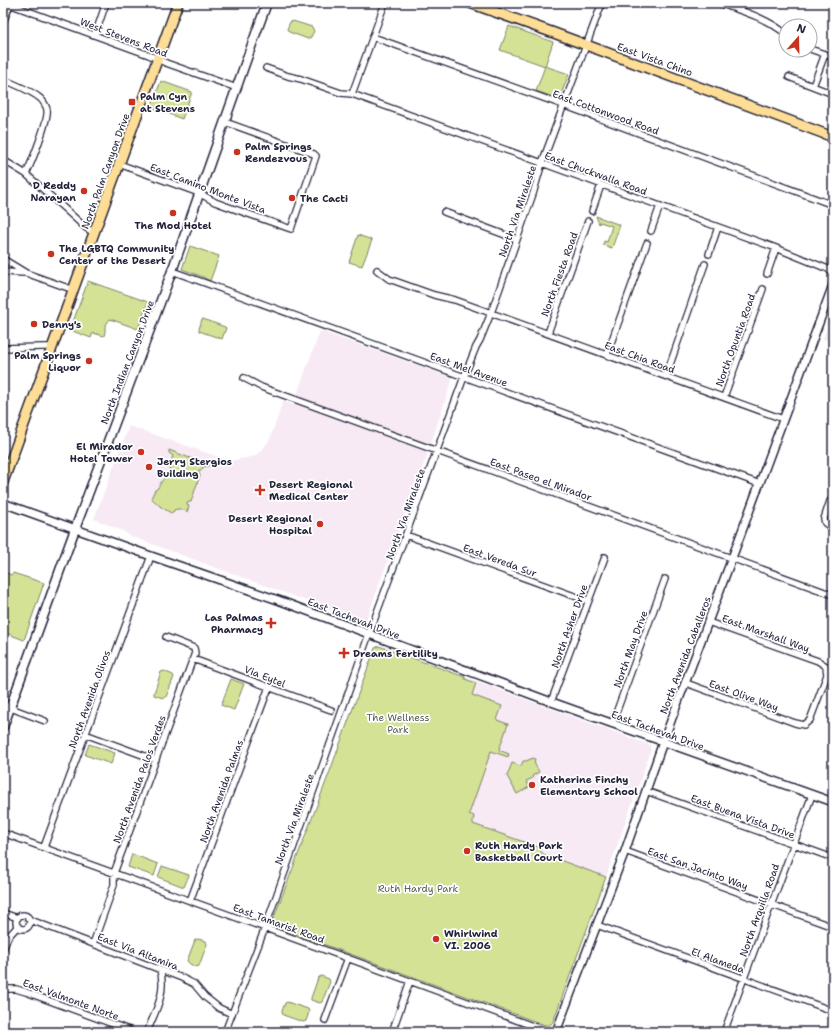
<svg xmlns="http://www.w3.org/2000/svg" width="836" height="1035" font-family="'Shantell Sans',sans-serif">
	<rect width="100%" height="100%" fill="#fff"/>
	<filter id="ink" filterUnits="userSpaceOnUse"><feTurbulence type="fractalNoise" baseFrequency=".025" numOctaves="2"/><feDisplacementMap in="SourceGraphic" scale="8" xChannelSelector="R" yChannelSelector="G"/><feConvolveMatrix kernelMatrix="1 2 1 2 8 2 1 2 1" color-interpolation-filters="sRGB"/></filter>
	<g filter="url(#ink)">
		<path fill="#f7eaf5" d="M833 311V343L823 339Z
			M320 331 448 376 452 378V380L427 455 367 617 365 620 361 621 130 536 123 531 94 519 129 426 141 430 230 461 255 456 262 450 270 439 283 401 293 405Z
			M465 677 650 745 651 750 606 877 543 854 538 847 473 824 474 816 421 797Z"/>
		<path fill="#d4e296" stroke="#7b8268" d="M293 21 312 27 314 31 311 37 308 39 289 32 287 29 290 22Z
			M509 26 553 42 545 66 569 74 560 97 556 98 536 91 545 66 500 50Z
			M161 81 192 92 182 119 151 107Z
			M596 216 620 225 612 248 603 245 604 241 607 242 612 226 600 222 599 224Z
			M358 235 372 240 362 266 349 262Z
			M190 246 219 256 210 281 203 277 182 269Z
			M88 281 148 302 138 329 110 319 105 326V332L104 336 93 333 91 338 70 330Z
			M202 319H203L225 327 226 328 222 339 199 331V329Z
			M169 450 195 460H199L213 465 203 467 202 470H200L198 471 200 475 191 502H189L187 503V505L189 506 187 512C183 509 179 508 174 510V511L171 513 161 507 151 498 155 490 158 488 161 482 169 473 170 464 173 456 169 453Z
			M3 572 12 575 13 573 44 583 24 640 3 632Z
			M379 646 465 677V679L476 683 472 695 502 706 497 720 508 724 499 750 509 754 508 757 491 751 469 814 474 816 473 821V824L538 847 543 854 606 877 553 1022 550 1025H545L276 927 274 924 273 920 330 771 375 648Z
			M164 671 173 675 174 677 166 697 163 698 154 695V693L161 672Z
			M231 679 244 684 234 710 221 705Z
			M89 744 115 753 111 764 85 755Z
			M533 758 535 759C533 764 537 767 539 772L532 776 533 778 526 781 529 787 517 794 507 776 512 763 521 766 523 761H526Z
			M132 854 158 864 154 876 128 867Z
			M162 866 189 875 184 887 158 877Z
			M198 939 206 941 207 944 199 966 196 967 190 964 187 961 195 940Z
			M321 976 329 979 330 982 322 1002 320 1003 311 1000V998L318 978Z
			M287 1002 308 1009 309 1012 306 1021 303 1022 283 1015 282 1011 285 1003Z"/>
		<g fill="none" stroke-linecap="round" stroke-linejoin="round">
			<g stroke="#22223b" stroke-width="8">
				<path id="minor" d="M6 3 149 55 166 63 237 88
					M719 3C742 11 767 18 786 34
					M3 23 10 4
					M95 35 106 3
					M373 37 563 105 833 205
					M810 49 833 57
					M266 68 288 76 301 79 341 93 352 94 776 248 833 271
					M789 77 833 94
					M3 79C15 85 31 90 41 99 43 101 47 107 47 110 49 119 31 164 26 174
					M813 86 825 54
					M352 94 385 3
					M3 160 26 174 86 228 95 233
					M119 164 199 193 215 202 226 206 291 229 316 156 314 154 225 122
					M592 211 601 185
					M444 212 516 239
					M651 231 660 206
					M709 254 718 227
					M3 259 26 273 74 290
					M377 270 389 279 434 295 455 300 783 419
					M172 271 760 484
					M3 272 25 273
					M767 274 776 248
					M548 333 588 221
					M3 348 43 347H53
					M607 354 647 243
					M666 376 705 264
					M244 378 261 387 833 595
					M724 397 763 289
					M830 501 824 519 825 523 833 529
					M406 535 588 601
					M193 659 331 710
					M686 683 795 723 804 725 810 720 827 675 826 666 818 661 708 622
					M551 702 605 557
					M3 705 45 721
					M612 724 665 579
					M85 734 156 760
					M646 791 833 858
					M3 833 265 928 549 1032
					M44 847 151 556
					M625 851 833 927
					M190 901 269 687
					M3 913 18 918
					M16 922a7 7 0 1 1 14 0a7 7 0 1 1-14 0Z
					M28 919 182 978 194 984 205 997 219 1008 232 1014
					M597 925 833 1011
					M93 944 114 885V873L195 653 194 648 166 637
					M3 950 8 937 18 926
					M3 989H16L26 992 129 1030 131 1032
					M325 1020 348 958
					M147 1032C155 1012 167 992 160 970
					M225 1032 265 928 369 634 464 377 476 347 480 340 491 313 533 194 542 163 602 3
					M392 1032 410 981
					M724 1032 812 795"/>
			</g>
			<g stroke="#22223b" stroke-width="10">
				<path id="tertiary" d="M3 503 151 556 278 600 546 700 833 802
					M556 1032 625 851 663 742 732 558 833 285"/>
			</g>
			<g stroke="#22223b" stroke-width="11">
				<path id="secondary" d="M3 727 75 529 172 271 246 61 267 3"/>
			</g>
			<g stroke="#22223b" stroke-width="12">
				<path id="primary" d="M470 3 554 33 833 137
					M3 482 178 3"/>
			</g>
			<use href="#minor" stroke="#fff" stroke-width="5.5"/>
			<use href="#tertiary" stroke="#fff" stroke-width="7"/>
			<use href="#secondary" stroke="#fff" stroke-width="8"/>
			<use href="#primary" stroke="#fede96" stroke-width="9"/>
		</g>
	</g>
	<g fill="#c8321e" stroke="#fff" stroke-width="1.5">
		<rect x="128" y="98" width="8" height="8" rx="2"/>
		<circle cx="237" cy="152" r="4"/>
		<circle cx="84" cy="191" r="4"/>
		<circle cx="292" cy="198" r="4"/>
		<circle cx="173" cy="213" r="4"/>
		<circle cx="51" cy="254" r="4"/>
		<circle cx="34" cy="324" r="4"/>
		<circle cx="89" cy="361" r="4"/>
		<circle cx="141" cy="452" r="4"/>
		<circle cx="149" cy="467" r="4"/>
		<path d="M258 484h4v4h4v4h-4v4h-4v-4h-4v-4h4z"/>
		<circle cx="320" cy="524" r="4"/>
		<path d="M269 617h4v4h4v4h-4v4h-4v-4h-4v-4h4z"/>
		<path d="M342 647h4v4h4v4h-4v4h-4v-4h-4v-4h4z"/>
		<circle cx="532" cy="785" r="4"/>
		<circle cx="467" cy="851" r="4"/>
		<circle cx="436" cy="939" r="4"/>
	</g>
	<g text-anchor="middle" stroke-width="3.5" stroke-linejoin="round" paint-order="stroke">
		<g font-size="10" fill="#22223b" stroke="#fff">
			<text transform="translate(124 37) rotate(21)" y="4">West Stevens Road</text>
			<text transform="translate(655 59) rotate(20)" y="4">East Vista Chino</text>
			<text transform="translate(606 112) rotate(20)" y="4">East Cottonwood Road</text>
			<text transform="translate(105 171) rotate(-70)" y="4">North Palm Canyon Drive</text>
			<text transform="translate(596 173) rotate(20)" y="4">East Chuckwalla Road</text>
			<text transform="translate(208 188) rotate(21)" y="4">East Camino Monte Vista</text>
			<text transform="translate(517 211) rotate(-71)" y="4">North Via Miraleste</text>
			<text transform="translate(559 274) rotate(-70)" y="4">North Fiesta Road</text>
			<text transform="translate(735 340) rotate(-70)" y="4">North Opuntia Road</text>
			<text transform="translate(640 357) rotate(20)" y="4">East Chia Road</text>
			<text transform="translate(127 362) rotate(-69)" y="4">North Indian Canyon Drive</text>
			<text transform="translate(469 369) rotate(20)" y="4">East Mel Avenue</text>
			<text transform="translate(541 479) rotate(20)" y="4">East Paseo el Mirador</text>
			<text transform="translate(405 514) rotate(-70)" y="4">North Via Miraleste</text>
			<text transform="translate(500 560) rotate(20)" y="4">East Vereda Sur</text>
			<text transform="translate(354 618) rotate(21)" y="4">East Tachevah Drive</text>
			<text transform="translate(569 626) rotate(-70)" y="4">North Asher Drive</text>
			<text transform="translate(766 633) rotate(20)" y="4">East Marshall Way</text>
			<text transform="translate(630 649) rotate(-70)" y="4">North May Drive</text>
			<text transform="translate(685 655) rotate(-69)" y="4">North Avenida Caballeros</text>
			<text transform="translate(265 676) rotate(21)" y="4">Via Eytel</text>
			<text transform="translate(744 695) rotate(20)" y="4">East Olive Way</text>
			<text transform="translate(89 699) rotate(-70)" y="4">North Avenida Olivos</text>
			<text transform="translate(658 730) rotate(20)" y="4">East Tachevah Drive</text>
			<text transform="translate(139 779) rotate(-70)" y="4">North Avenida Palos Verdes</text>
			<text transform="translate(221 791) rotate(-70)" y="4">North Avenida Palmas</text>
			<text transform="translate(743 816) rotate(20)" y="4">East Buena Vista Drive</text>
			<text transform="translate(294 819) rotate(-70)" y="4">North Via Miraleste</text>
			<text transform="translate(698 868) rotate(20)" y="4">East San Jacinto Way</text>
			<text transform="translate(759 910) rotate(-70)" y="4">North Arquilla Road</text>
			<text transform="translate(279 923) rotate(20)" y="4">East Tamarisk Road</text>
			<text transform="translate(138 951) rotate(21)" y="4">East Via Altamira</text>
			<text transform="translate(718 960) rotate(20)" y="4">El Alameda</text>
			<text transform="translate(71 999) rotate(20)" y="4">East Valmonte Norte</text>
		</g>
		<g font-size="10" font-weight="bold" fill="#22223b" stroke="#fff" text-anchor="start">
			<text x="140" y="100">Palm Cyn<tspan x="140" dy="12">at Stevens</tspan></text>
			<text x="245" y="150">Palm Springs<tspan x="245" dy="12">Rendezvous</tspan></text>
			<text x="76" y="189" text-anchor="end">D Reddy<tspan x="76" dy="12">Narayan</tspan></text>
			<text x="300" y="202">The Cacti</text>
			<text x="173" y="229" text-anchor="middle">The Mod Hotel</text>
			<text x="59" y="252">The LGBTQ Community<tspan x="59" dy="12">Center of the Desert</tspan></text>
			<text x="42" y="328">Denny's</text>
			<text x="81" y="359" text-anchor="end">Palm Springs<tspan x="81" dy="12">Liquor</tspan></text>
			<text x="133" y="450" text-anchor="end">El Mirador<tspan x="133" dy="12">Hotel Tower</tspan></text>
			<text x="157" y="465">Jerry Stergios<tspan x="157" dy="12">Building</tspan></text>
			<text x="269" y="488">Desert Regional<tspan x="269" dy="12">Medical Center</tspan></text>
			<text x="312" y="522" text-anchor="end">Desert Regional<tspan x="312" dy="12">Hospital</tspan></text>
			<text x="263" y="621" text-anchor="end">Las Palmas<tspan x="263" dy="12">Pharmacy</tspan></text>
			<text x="353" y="657">Dreams Fertility</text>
			<text x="540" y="783">Katherine Finchy<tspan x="540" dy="12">Elementary School</tspan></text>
			<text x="475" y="849">Ruth Hardy Park<tspan x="475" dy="12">Basketball Court</tspan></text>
			<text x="444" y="937">Whirlwind<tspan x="444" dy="12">VI. 2006</tspan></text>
		</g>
		<g font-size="10" fill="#575c56" stroke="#fff">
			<text x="398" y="721">The Wellness<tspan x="398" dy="12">Park</tspan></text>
			<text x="418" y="892">Ruth Hardy Park</text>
		</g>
	</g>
	<rect width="836" height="1035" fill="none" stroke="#fff" stroke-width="16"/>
	<rect x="8" y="8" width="820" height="1019" fill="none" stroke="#22223b" stroke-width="1.5" filter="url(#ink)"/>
	<g transform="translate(798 38) rotate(20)"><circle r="19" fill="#ffffff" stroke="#a7a7b1"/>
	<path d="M0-3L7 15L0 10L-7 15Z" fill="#c8321e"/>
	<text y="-6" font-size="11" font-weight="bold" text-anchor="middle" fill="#22223b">N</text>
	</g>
</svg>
